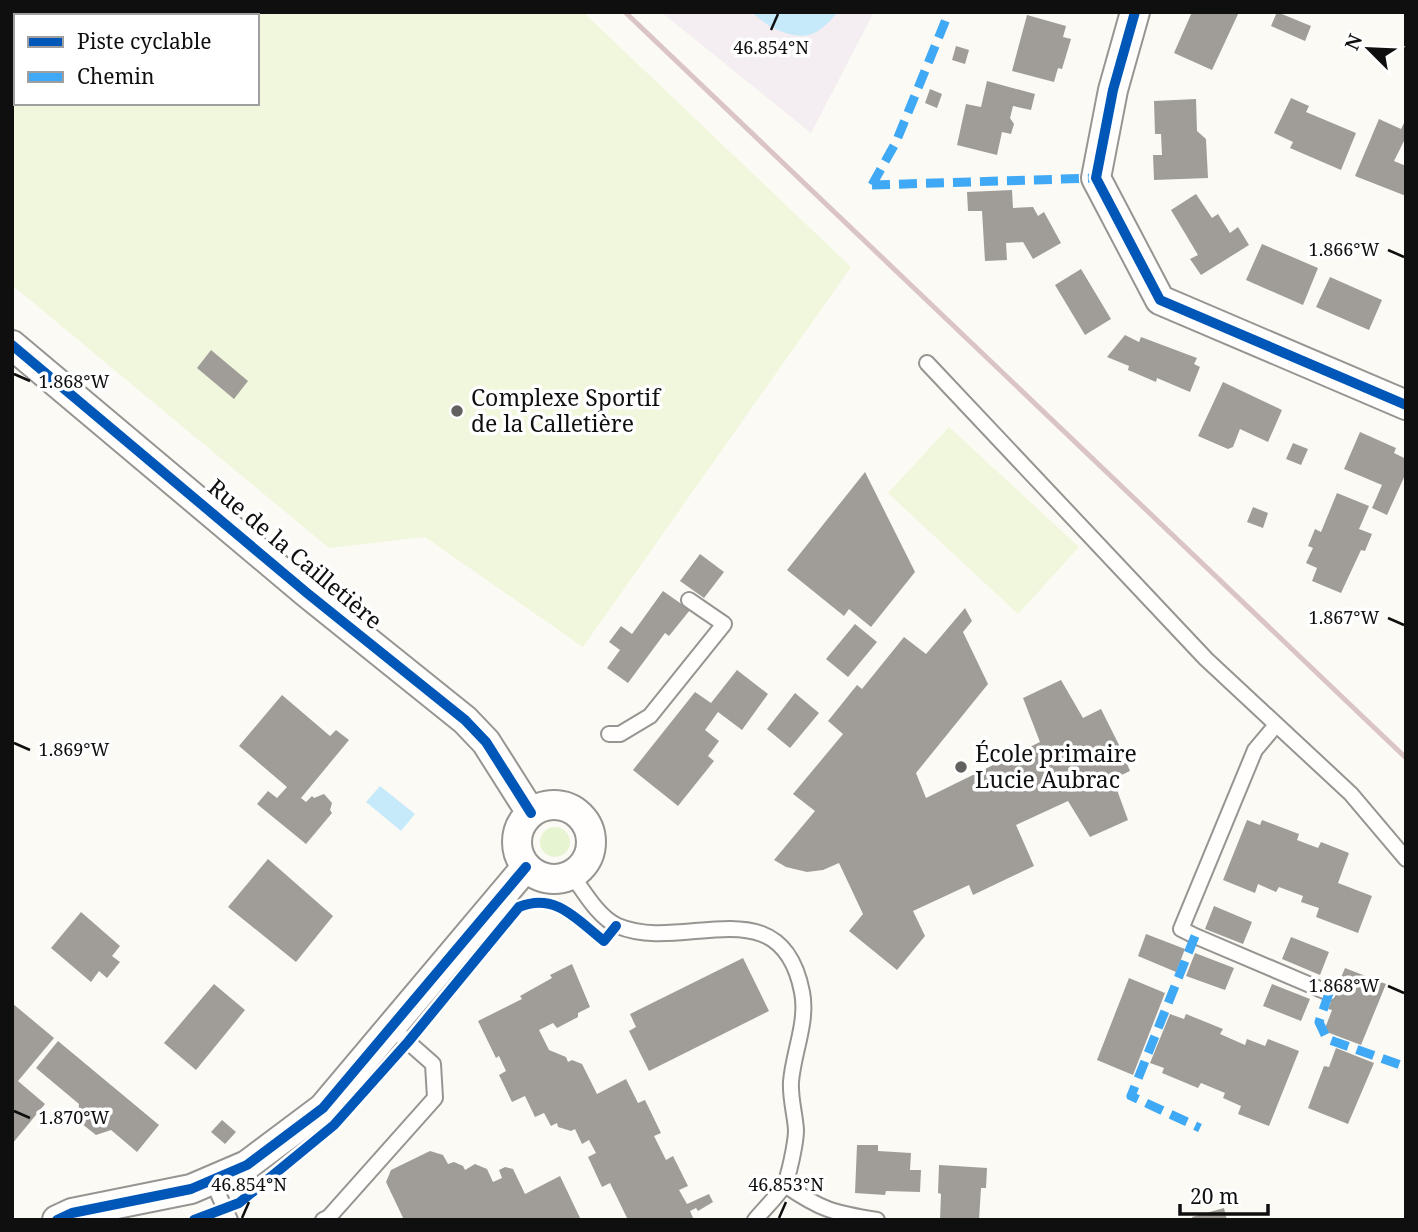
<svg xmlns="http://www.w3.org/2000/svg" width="1418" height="1232" font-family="'Noto Serif',serif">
	<rect width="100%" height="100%" fill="#fcfaf4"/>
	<path fill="#f4edf1" d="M661 12H874L811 133Z"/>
	<path fill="#e7f4d1" d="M540 842a15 15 0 1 1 30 0a15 15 0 1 1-30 0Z"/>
	<path fill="#f0f7dc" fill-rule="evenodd" d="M12 12H583L851 267 583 647 425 537 329 548 12 285ZM16 16H257V103H16Z
		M949 427 1079 547 1018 614 888 493Z"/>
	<path fill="#c6eafa" d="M752 12H838C831 20 822 30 812 34 792 41 765 26 752 12Z
		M380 786 415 814 401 831 366 802Z"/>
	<path fill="#a09d99" d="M1192 12H1239L1212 70 1174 53Z
		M1277 12 1311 26 1305 41 1271 26Z
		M1027 15 1066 26 1063 37 1071 39 1062 69 1058 68 1054 82 1012 71Z
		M956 46 969 50 965 64 952 60Z
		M987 81 1035 94 1031 110 1013 106 1010 118 1014 124 1011 134 1002 132 997 155 957 145 966 104 981 107Z
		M930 89 942 94 937 108 925 103Z
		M1291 98 1309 106 1306 112 1356 133 1341 170 1290 148 1293 142 1274 133Z
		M1196 99 1197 131 1206 139 1208 178 1154 180 1153 155H1162L1161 134H1155L1154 101Z
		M1379 119 1401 129 1406 119V137L1394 161 1406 166V196L1355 176Z
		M1012 190 1013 208 1033 207 1038 216 1044 212 1061 243 1033 259 1023 242 1006 243 1007 260 985 261 982 211H968L967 192Z
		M1196 194 1212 218 1218 214 1230 233 1238 227 1249 245 1201 275 1190 259 1198 255 1171 210Z
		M1262 244 1318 268 1303 305 1246 280Z
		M1081 269 1111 319 1085 335 1055 285Z
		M1330 277 1382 300 1369 330 1316 307Z
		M1125 335 1139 342 1141 337 1197 358 1194 364 1200 367 1190 392 1157 378 1156 382 1128 370 1129 366 1107 357Z
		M211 350 248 381 234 399 197 368Z
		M1223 382 1282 410 1268 442 1240 429 1233 447 1228 449 1198 436Z
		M1360 432 1396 448 1394 453 1406 459V473L1387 515 1372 508 1382 485 1344 469Z
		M1293 443 1308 449 1301 465 1286 459Z
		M865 472 915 572 871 627 849 609 844 616 787 570Z
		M1337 493 1369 506 1359 529 1372 534 1365 551 1361 550 1341 593 1312 581 1317 568 1306 563 1313 548 1308 546 1315 529 1321 532Z
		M1253 507 1268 513 1263 528 1247 522Z
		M700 554 724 572 704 598 680 581Z
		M663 591 690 610 669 636 665 633 628 683 607 668 620 650 609 642 621 626 632 634Z
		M965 608 972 621 963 632 988 684 916 773 926 798 1040 742 1023 698 1061 680 1083 718 1101 709 1121 749 1130 771 1113 779 1128 820 1090 837 1068 801 1016 825 1034 866 973 895 969 885 913 911 925 936 897 970 849 931 863 914 839 863 823 870 807 872 786 867 774 860 815 811 793 794 843 734 828 721 857 685 862 689 904 637 926 654Z
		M855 624 877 642 848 677 826 659Z
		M737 670 768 694 742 730 718 712 705 730 719 741 708 756 714 761 678 806 633 770 695 692 711 703Z
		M795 693 819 713 790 748 767 729Z
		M282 695 330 736 336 730 349 740 301 798 306 802 312 796 314 798 324 794 332 803 330 810 332 813 306 844 257 804 268 791 277 798 287 787 239 746Z
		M1247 820 1260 825 1262 820 1299 834 1297 840 1318 848 1321 842 1349 853 1338 883 1372 896 1358 933 1316 917 1319 908 1301 902 1303 896 1279 887 1276 892 1258 884 1255 893 1223 880Z
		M268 859 333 916 296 962 228 907Z
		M1214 906 1252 922 1243 944 1205 929Z
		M81 912 120 946 112 956 120 962 107 978 99 971 91 982 51 948Z
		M1146 934 1185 949 1176 972 1138 956Z
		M1291 937 1329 952 1320 975 1282 959Z
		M1195 953 1234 968 1225 990 1186 976Z
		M743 958 769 1011 649 1071 629 1031 636 1027 630 1014Z
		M572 964 590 1007 578 1013V1017L557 1028 553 1023 539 1030 549 1050 566 1057 568 1062 572 1060 582 1064 597 1094 626 1079 638 1103 645 1100 661 1133 654 1136 666 1160 673 1156 688 1186 679 1190 687 1204 709 1194 713 1202 698 1211 696 1208 690 1211 694 1220H628L610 1183 602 1187 588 1157 596 1153 589 1140 582 1144 575 1129 571 1131 558 1127 557 1123 551 1126 544 1113 535 1117 525 1096 512 1102 499 1075 506 1071 499 1056 496 1058 478 1021 522 999 520 996 552 978 550 975Z
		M1345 968 1386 984 1361 1045 1324 1031 1332 1010 1328 1009Z
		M1129 978 1165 993 1133 1075 1097 1060Z
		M214 984 245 1010 196 1070 164 1043Z
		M1272 984 1310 999 1301 1021 1263 1006Z
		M12 1003 54 1038 18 1081 45 1104 12 1144Z
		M1170 1014 1184 1019 1186 1014 1223 1029 1220 1034 1245 1045 1247 1039 1265 1046 1268 1039 1299 1051 1269 1126 1238 1114 1241 1106 1223 1098 1225 1093 1201 1083 1198 1088 1162 1073 1164 1068 1150 1063Z
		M58 1041 159 1125 137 1152 111 1130 96 1135 77 1120 79 1104 36 1068Z
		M1336 1048 1374 1063 1348 1124 1308 1108 1324 1066 1329 1067Z
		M222 1120 236 1132 225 1144 211 1132Z
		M857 1145H878V1151L911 1153 910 1170H921L920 1192 886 1191 885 1195 855 1193Z
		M430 1151 443 1155 448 1164 454 1162 463 1166 465 1170 475 1164 487 1169 493 1182 502 1178 499 1170 505 1167 513 1169 525 1194 560 1176 581 1220H404L386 1182 391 1170Z
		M939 1165 987 1168 986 1188H981L979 1220H940L941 1194 938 1193Z
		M1224 1208 1227 1220H1193L1192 1217Z"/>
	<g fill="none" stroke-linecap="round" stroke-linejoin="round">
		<g stroke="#969592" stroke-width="18">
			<path id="service" d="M927 363 1206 659 1351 794 1406 859
				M1276 725 1255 750 1181 929 1195 936 1329 993
				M609 734H620L650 716 724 624 689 600
				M572 875C584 892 599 918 618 926 683 954 781 884 802 992 808 1022 793 1053 791 1082 790 1098 795 1114 796 1130 796 1141 789 1178 783 1187 775 1199 764 1209 755 1220
				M212 1180 230 1220
				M785 1185C821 1210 834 1213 877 1220
				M323 1220 329 1217 435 1098 433 1064 391 1027"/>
		</g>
		<g stroke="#969592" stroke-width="32">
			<path id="minor" d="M1135 12 1113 90 1096 178 1160 300 1406 405
				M12 345 307 593 465 720 486 742 531 813
				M517 842a37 37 0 1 1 74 0a37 37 0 1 1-74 0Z
				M57 1220 72 1213 191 1189 247 1165 323 1108 526 867"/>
		</g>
		<use href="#service" stroke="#fffefd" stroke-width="14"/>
		<use href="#minor" stroke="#fffefd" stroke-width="28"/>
		<path stroke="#dac4c4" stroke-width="5" d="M625 12 1406 758"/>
		<path stroke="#3fa9f5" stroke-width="9" stroke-dasharray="18 9" stroke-linecap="butt" d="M872 185 1096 178
			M872 185 896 142 949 12
			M1195 936 1131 1096 1200 1128
			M1329 993 1319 1022 1327 1039 1406 1067"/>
		<g stroke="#fff" stroke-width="15">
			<path id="cycleway" d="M1135 12 1113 90 1096 178 1160 300 1406 405
				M12 345 307 593 465 720 486 742 531 813
				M57 1220 72 1213 191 1189 247 1165 323 1108 526 867
				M194 1220 239 1203 334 1125 408 1042 519 907C556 892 577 920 604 941L616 926"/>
		</g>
		<use href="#cycleway" stroke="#0057b8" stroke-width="10"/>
	</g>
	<path fill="none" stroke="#0f0f0f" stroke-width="2.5" d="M771 30 778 14M1388 250 1404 257M14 374 30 381M1388 618 1404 625M14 743 30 750M1388 986 1404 993M14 1111 30 1118M242 1218 249 1202M779 1218 786 1202"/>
	<g fill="#62615f" stroke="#fff" stroke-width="2.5">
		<circle cx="457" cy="411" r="7"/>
		<circle cx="961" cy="767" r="7"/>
	</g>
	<g text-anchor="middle" stroke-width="7" stroke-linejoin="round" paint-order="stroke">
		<g font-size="23" fill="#0f0f0f" stroke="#fff" text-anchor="start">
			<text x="471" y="406">Complexe Sportif<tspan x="471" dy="26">de la Calletière</tspan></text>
			<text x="975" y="762">École primaire<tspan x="975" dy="26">Lucie Aubrac</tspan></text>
		</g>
		<g font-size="23" fill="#0f0f0f" stroke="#fff">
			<text transform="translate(295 554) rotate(40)" y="8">Rue de la Cailletière</text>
		</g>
	</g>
	<g font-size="18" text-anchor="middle" fill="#0f0f0f" stroke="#fff" stroke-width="7" stroke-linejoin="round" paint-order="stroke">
		<text x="771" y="54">46.854°N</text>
		<text x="1344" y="256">1.866°W</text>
		<text x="74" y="388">1.868°W</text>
		<text x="1344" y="624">1.867°W</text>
		<text x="74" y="756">1.869°W</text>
		<text x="1344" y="992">1.868°W</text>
		<text x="74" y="1124">1.870°W</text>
		<text x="249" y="1191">46.854°N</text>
		<text x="786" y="1191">46.853°N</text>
	</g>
	<rect width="1418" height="1232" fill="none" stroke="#0f0f0f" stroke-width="28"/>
	<rect x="14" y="14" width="245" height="91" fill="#ffffff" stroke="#9f9f9f" stroke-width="2"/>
	<rect x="28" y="37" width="35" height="10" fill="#0057b8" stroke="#9f9f9f" stroke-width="2"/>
	<text x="77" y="49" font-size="21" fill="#0f0f0f">Piste cyclable</text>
	<rect x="28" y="72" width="35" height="10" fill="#3fa9f5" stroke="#9f9f9f" stroke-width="2"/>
	<text x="77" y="84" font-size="21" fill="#0f0f0f">Chemin</text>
	<g transform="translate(1369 49) rotate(294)" stroke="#ffffff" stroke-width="5" paint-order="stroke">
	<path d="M0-5L12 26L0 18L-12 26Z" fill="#0f0f0f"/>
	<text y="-10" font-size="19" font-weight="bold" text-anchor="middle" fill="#0f0f0f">N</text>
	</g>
	<path d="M1180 1204v10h88v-10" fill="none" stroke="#0f0f0f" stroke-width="3.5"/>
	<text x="1190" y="1204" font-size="21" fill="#0f0f0f" stroke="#ffffff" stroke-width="5" paint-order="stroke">20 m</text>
</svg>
